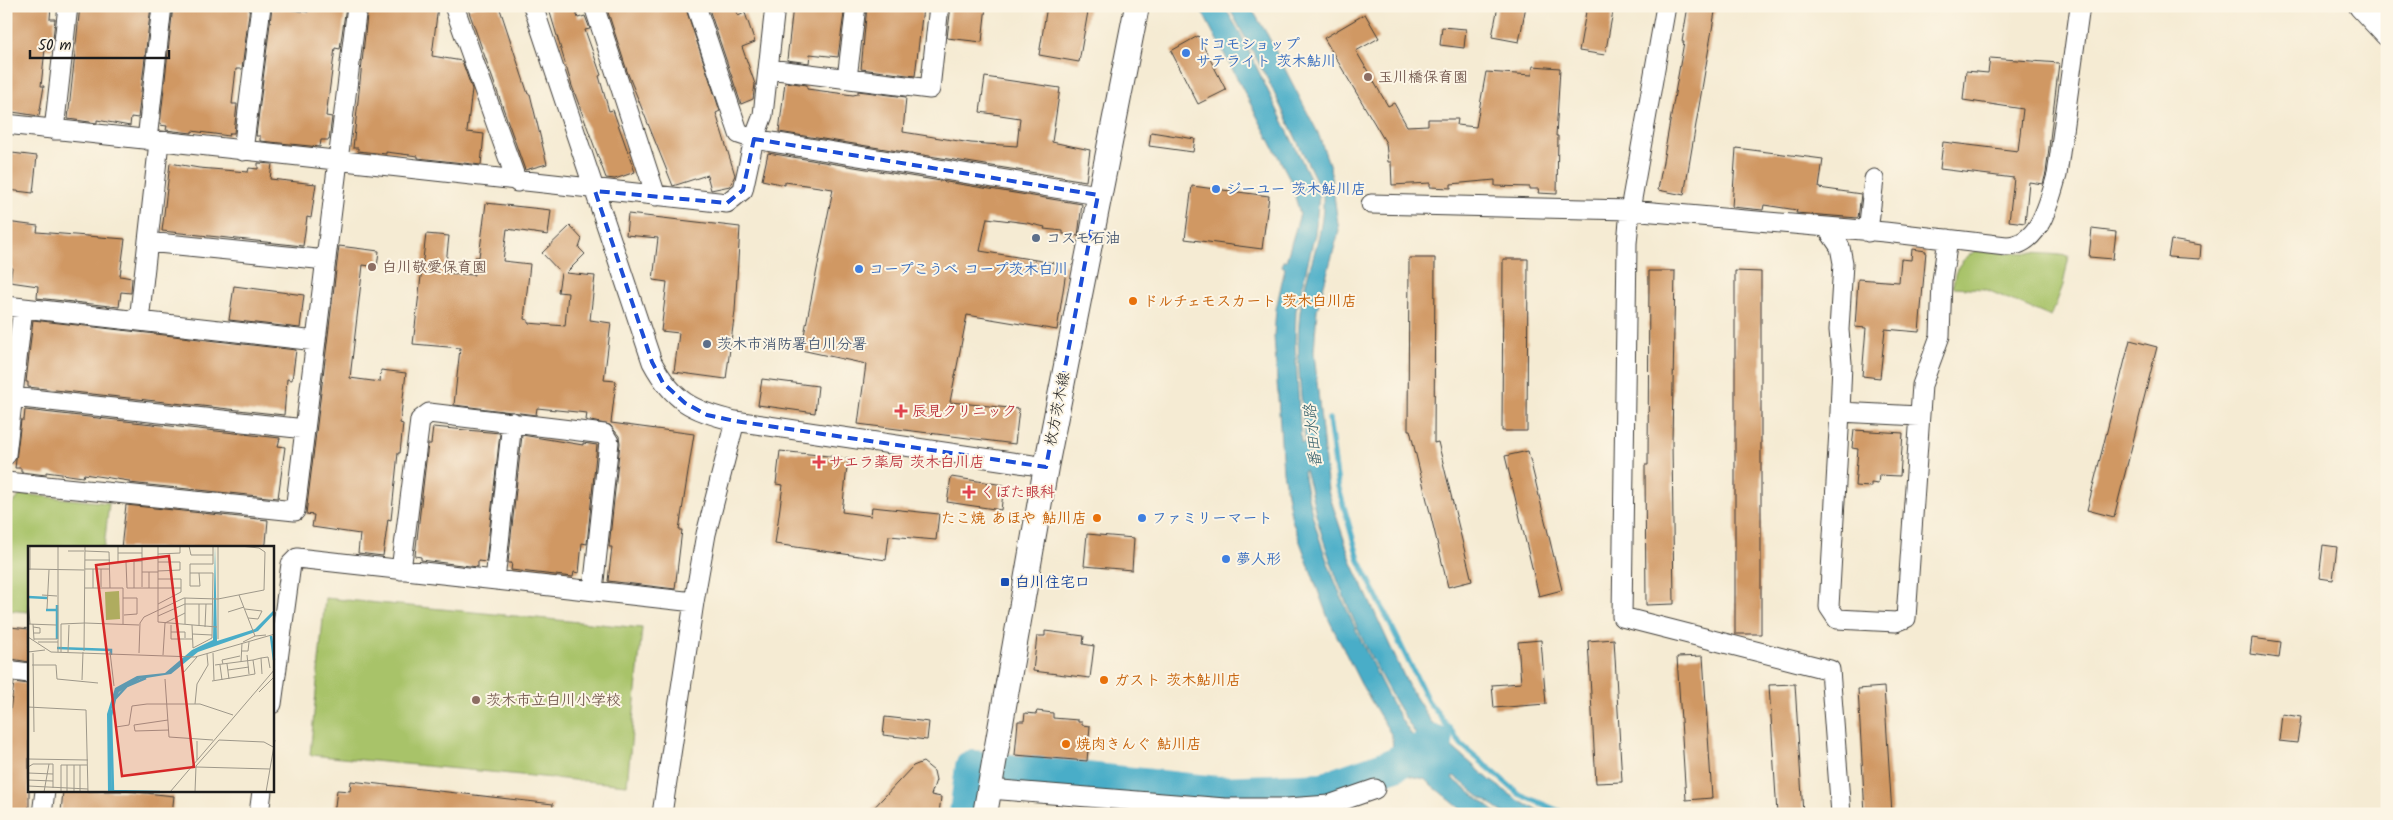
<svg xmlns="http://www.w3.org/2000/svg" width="2393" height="820" font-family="Kalam,'Klee One',sans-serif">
	<rect width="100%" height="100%" fill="#fcf5e5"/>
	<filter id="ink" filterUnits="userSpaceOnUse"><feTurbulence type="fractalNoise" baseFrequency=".02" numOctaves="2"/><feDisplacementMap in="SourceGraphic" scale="10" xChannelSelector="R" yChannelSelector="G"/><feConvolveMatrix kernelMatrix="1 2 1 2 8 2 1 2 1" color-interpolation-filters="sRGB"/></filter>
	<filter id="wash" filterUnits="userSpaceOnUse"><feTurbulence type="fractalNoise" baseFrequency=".0096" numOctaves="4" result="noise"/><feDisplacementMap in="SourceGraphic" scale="20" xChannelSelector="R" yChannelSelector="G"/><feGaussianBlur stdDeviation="1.12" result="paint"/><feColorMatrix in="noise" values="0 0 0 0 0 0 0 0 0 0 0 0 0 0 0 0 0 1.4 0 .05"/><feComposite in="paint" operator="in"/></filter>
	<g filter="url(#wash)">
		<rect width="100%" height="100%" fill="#f5ebd3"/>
		<path fill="#a8c369" stroke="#627042" d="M1975 251C2007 253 2037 252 2069 256L2063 285 2051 317 1985 289 1953 287C1954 269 1960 261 1975 251Z
			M21 494 109 503 104 547 29 548V612L6 610V543L10 507Z
			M325 598 642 628 627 785 310 755Z"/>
		<path fill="#49adc8" stroke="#326472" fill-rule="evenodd" d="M1199 6H1224L1240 33 1319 196 1315 234 1296 311 1295 342 1301 443H1305C1302 400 1295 355 1300 312 1305 271 1325 236 1323 195L1268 80 1228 6H1250L1267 34 1318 133 1330 167 1339 231 1317 310 1314 352 1328 491 1352 563 1408 685 1430 720 1450 745 1490 780 1518 800 1545 814H1505L1480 797 1454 776 1452 778 1498 814H1467L1424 779 1406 775 1400 756 1393 749 1392 736 1361 684 1328 618 1292 520 1283 472 1274 336 1276 309 1285 268 1282 266 1283 261H1286L1300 214 1290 179ZM1305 470C1311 488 1314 509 1320 529 1341 598 1376 677 1417 736L1415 739C1394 712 1380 680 1365 649 1338 592 1313 534 1303 471Z"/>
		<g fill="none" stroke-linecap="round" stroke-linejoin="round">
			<path stroke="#49adc8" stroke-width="5.5" d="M1329 419 1338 486 1359 560 1428 701 1462 745 1519 794 1566 814"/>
			<path stroke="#49adc8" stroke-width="34" d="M966 814 972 767 1217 793 1302 790 1323 789 1393 765 1436 742"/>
		</g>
		<g id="blocks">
			<path fill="#d09863" d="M6 6H51L50 19H55L52 50 45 49 41 86H44L39 116 6 111Z
				M80 6H151L138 118 131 117 130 126 97 120V123L68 119Z
				M173 6H250L242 69H236L232 104H237L234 133H230L229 136 192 131V133L166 130 167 126 160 125Z
				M309 6H346L340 49 335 48 326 116 332 117 329 140H321L320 147 260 141V136H256L272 7 308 12Z
				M368 6H438L432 56 462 61 472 89 467 132 484 134 481 165 418 158V156L386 152V154L358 151V148H353Z
				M476 6H499L528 94H530L547 164 525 170 468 9Z
				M548 6H574L578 18 585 16 590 29 585 30 601 75 599 76 609 111 613 110 635 172 615 179 606 178 572 86Z
				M606 6H685L720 111 716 113 735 175 730 186 711 190 707 175 673 186 628 74Z
				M708 6H735L738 16 745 13 755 42 742 47 755 84 753 99 741 104Z
				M793 6H845L838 57 810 54 809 63 787 60Z
				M867 6 923 8 915 76 861 69Z
				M951 6H986L982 42 947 38Z
				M1047 6H1089L1079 62 1039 55Z
				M1498 6H1526L1519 42 1492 37Z
				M1587 6H1614L1605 55 1579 51Z
				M1688 6H1716L1684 195 1658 190 1684 42H1682Z
				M1365 14 1379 38 1356 51 1388 106 1394 103 1407 126 1428 125V119H1458L1457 125 1476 127 1486 72 1532 75 1533 66 1560 68 1556 136H1558L1557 194 1538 193 1539 189H1530V187L1495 186V180L1451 184V188L1430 187V183L1392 185 1391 162H1388L1386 143 1324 38Z
				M1442 27 1466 29 1464 48 1440 45Z
				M1198 36 1226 90 1198 104 1171 51Z
				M1990 58 2059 63 2046 173 2043 184 2029 182 2025 223 2009 221 2014 178 1940 169 1943 142 2018 151 2023 109 1963 100 1966 71 1988 73Z
				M985 77 1060 88 1052 142 1090 150 1086 181 779 132 785 82 807 85V89L853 95 858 94V91L906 97 903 132 971 143 1017 146 1020 118 980 112Z
				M1151 132 1195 139 1193 152 1149 146Z
				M1736 148 1823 159 1819 188 1861 194 1858 218 1796 213 1797 210 1764 205 1763 210 1732 207Z
				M12 153 37 156 33 193 8 190Z
				M768 153 1082 204 1078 236 1063 234V231L1044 229 1045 227 1027 223 987 218 980 251 1067 265 1057 330 967 315 950 402 1019 409 1015 444 858 424 866 364 801 350 833 189 785 182V185L762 180Z
				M170 163 199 168 248 172 249 168 258 169V163L272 164 270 179 316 184 311 218 307 217 303 246 162 231Z
				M1192 186 1269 196 1262 249 1185 239Z
				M486 203 551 210 548 235 507 229 503 261 530 264 524 319 528 320V323L565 326 568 293 558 292 561 273 542 253 570 226 582 239 579 248 585 254 566 273 595 276 590 320 611 323 604 380 616 381 611 423 694 434 679 530H682L675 589 608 581 612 547H609L620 443 619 436 610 425 586 420 587 413 537 408 536 415 454 405 460 348 413 344 426 234 449 236 445 273 474 275 475 257H479Z
				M628 214 740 227 735 311 726 379 674 372 679 333 661 331 667 282 653 280 658 238 626 235Z
				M6 222 38 226 37 232 125 239 120 276 132 278 131 293 121 292 119 307 37 298 38 286 10 282 12 267H6Z
				M2092 229 2116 232 2113 259 2089 257Z
				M2171 240 2201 245 2200 259 2168 257Z
				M339 246 379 251 377 267 363 265 350 378 380 382 381 370 406 373 400 423 403 424 400 453H398L391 520 388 519 383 556 358 553 360 534 312 527 314 515 306 514Z
				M1912 249 1926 251 1919 332 1885 329 1880 378 1862 376 1866 328 1855 327 1858 279 1899 282 1901 259 1911 260Z
				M1409 258H1435L1434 443 1438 442 1472 581 1448 587 1410 430H1408Z
				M1503 259H1528L1527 431H1502Z
				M1649 271H1675L1672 443 1674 604 1646 605 1645 465H1648Z
				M1735 271 1761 272V634H1735Z
				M234 286 304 295 300 328 229 320Z
				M33 320 296 350 292 380 287 379 284 415 28 387V382H26Z
				M2130 340 2157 347 2114 517 2087 510Z
				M762 379 818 386 815 413 758 405Z
				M25 410 280 438 278 446 285 447 278 498 129 483V481L84 474 83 477 46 472V475L21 472V468H15L21 420H24Z
				M433 427 500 433 486 562 478 561V567L421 560V557L415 556 428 444H431Z
				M1854 430 1903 433 1900 476 1879 475 1878 484 1871 483V487L1855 486 1858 449 1852 448Z
				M522 435 583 445V443L597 445 587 544 582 543 579 573 574 572 573 577 511 570 512 563H508Z
				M780 451 848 458 842 512 871 516 872 507 939 514 936 540 889 536 886 560 775 544 783 485 776 484Z
				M1528 451 1562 590 1539 596 1505 456Z
				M951 477 1004 485 1001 510 947 502Z
				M126 505 268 520 266 543 264 548H121Z
				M1087 534 1134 538 1132 570 1084 566Z
				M2323 545 2337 547 2333 580 2319 578Z
				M10 627 29 629V662L6 658Z
				M1045 631 1084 636 1083 644 1094 646 1090 678 1033 671 1037 636H1045Z
				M2252 638 2281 642 2279 658 2250 654Z
				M1614 639 1622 782 1596 783 1588 641Z
				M1541 640 1546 704 1494 708 1492 685 1521 683 1518 642Z
				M1703 656 1712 798 1686 800 1677 657Z
				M14 682 29 684V814H6V739Z
				M1795 684 1803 814H1777L1769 685Z
				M1884 687 1892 814H1865L1858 689Z
				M1037 711 1053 713V718L1078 720V722H1082V725L1090 726 1087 761 1015 755 1018 721H1024L1025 713 1036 714Z
				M2282 714 2301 717 2297 743 2279 741Z
				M885 717 929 722 927 740 883 735Z
				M923 762 934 771 936 780 931 795 941 797 939 814H868L913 766Z
				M351 781 553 804 552 814H334L337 790 350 791Z
				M63 791H127L174 796 172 814H80L61 812Z"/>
		</g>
	</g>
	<g filter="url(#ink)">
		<use href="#blocks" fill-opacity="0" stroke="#3d3b37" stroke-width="1"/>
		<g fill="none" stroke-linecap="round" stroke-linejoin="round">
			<g stroke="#3d3b37" stroke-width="21">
				<path id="minor" d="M454 6 517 182
					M533 6 652 362C673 401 692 411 735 421L1046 467
					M594 6 656 196
					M696 6 739 134 754 139 1098 195
					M1666 6 1630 210 1627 243 1622 617 1830 670 1841 814
					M769 69 930 89 939 6
					M847 78 856 6
					M6 124 727 203 743 190 754 139 763 115 775 6
					M54 130 68 6
					M147 140 162 6
					M243 151 261 6
					M1371 204 1630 210 1885 232 2006 246C2040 246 2049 202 2057 175L2080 6
					M1827 228 1840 247 1843 263 1839 330 1842 363 1840 412 1829 607 1837 619 1896 622 1906 618 1922 385 1940 336 1942 281 1948 239
					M1868 232 1874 179
					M148 242 326 260
					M6 306 316 341
					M139 321 159 142
					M13 397 305 429
					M1840 412 1919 416
					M6 455 23 308
					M6 482 295 511 357 6
					M401 570 420 420 429 413 604 434 609 442 593 590
					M495 580 512 422
					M6 670 29 673
					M272 704 291 564 297 558 694 602
					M989 789 1225 808H1287L1329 805 1375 789
					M42 814 45 791
					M259 814 262 791
					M662 814 694 602 706 534 735 421"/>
			</g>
			<g stroke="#3d3b37" stroke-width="26">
				<path id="major" d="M2361 6 2387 34
					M985 814 1046 467 1137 6"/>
			</g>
			<use href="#minor" stroke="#fff" stroke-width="19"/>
			<use href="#major" stroke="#fff" stroke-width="24"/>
		</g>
	</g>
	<path fill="none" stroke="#1d4ed8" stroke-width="4" stroke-dasharray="10 6" stroke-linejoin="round" d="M754 139 1098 195 1046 467 735 421 707 415 685 403 663 383 652 362 595 191 727 203 743 190Z"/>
	<g fill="#3f7fe0" stroke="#fcf5e5" stroke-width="2">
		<circle cx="1186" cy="53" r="5"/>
		<circle cx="1216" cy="189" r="5"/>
		<circle cx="859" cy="269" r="5"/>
		<circle cx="1142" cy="518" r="5"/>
		<circle cx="1226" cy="559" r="5"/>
	</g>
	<g fill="#8d6e63" stroke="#fcf5e5" stroke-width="2">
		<circle cx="1368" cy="77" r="5"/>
		<circle cx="372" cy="267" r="5"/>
		<circle cx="476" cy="700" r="5"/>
	</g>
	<g fill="#5c6f8a" stroke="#fcf5e5" stroke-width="2">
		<circle cx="1036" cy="238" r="5"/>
		<circle cx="707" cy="344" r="5"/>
	</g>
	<g fill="#e8710a" stroke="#fcf5e5" stroke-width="2">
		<circle cx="1133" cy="301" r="5"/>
		<circle cx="1097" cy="518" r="5"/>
		<circle cx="1104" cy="680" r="5"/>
		<circle cx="1066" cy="744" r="5"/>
	</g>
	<g fill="#e0444e" stroke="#fcf5e5" stroke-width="2">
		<path d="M898.5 403.5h5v5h5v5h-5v5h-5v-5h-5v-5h5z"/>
		<path d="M816.5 454.5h5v5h5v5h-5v5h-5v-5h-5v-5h5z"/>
		<path d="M966.5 484.5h5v5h5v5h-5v5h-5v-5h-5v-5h5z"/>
	</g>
	<rect fill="#1a4fb4" stroke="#fcf5e5" stroke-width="2" x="1000" y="577" width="10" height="10" rx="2.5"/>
	<g text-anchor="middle" stroke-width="4" stroke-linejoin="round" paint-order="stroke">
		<g font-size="15" font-weight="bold" fill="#366cbe" stroke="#fcf5e5" text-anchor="start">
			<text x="1196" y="49">ドコモショップ<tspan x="1196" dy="17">サテライト 茨木鮎川</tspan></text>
			<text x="1226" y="194">ジーユー 茨木鮎川店</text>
			<text x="869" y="274">コープこうべ コープ茨木白川</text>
			<text x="1152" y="523">ファミリーマート</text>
			<text x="1236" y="564">夢人形</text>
		</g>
		<g font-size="15" font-weight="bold" fill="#785e54" stroke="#fcf5e5" text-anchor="start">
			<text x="1378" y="82">玉川橋保育園</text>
			<text x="382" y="272">白川敬愛保育園</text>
			<text x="486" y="705">茨木市立白川小学校</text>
		</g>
		<g font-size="15" font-weight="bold" fill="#4e5e75" stroke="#fcf5e5" text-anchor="start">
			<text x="1046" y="243">コスモ石油</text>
			<text x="717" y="349">茨木市消防署白川分署</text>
		</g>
		<g font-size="15" font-weight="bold" fill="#c56008" stroke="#fcf5e5" text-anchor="start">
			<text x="1143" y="306">ドルチェモスカート 茨木白川店</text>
			<text x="1087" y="523" text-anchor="end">たこ焼 あほや 鮎川店</text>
			<text x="1114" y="685">ガスト 茨木鮎川店</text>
			<text x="1076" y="749">焼肉きんぐ 鮎川店</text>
		</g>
		<g font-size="15" fill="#1c1c1c" stroke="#fcf5e5">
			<text transform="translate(1057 409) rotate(-79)" y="5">枚方茨木線</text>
		</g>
		<g font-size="15" font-weight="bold" fill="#be3a42" stroke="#fcf5e5" text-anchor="start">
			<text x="912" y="416">辰見クリニック</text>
			<text x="829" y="467">サエラ薬局 茨木白川店</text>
			<text x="980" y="497">くぼた眼科</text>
		</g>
		<g font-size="15" font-weight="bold" fill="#164399" stroke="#fcf5e5" text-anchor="start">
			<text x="1015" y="587">白川住宅口</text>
		</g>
		<g font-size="16" font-style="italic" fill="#305d69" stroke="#fcf5e5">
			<text transform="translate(1312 436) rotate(-96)" y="6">番田水路</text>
		</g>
	</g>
	<g transform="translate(28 546)">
		<rect width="246" height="246" fill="#f5ebd3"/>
		<path d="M91 45 92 73 78 74 77 46Z" fill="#a8c369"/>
		<path d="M187 0 189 95 227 83 246 64V68L230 85 170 106 143 128 112 133 91 146 83 164 84 246H80L79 168 87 142 109 130 137 127 164 104 185 94Z" fill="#49adc8"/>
		<path fill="none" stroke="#49adc8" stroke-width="2.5" d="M0 51 19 52M18 64H29V59M29 64V93M243 90 246 114M29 102 83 104V109M85 245 132 246M85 246 83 170 87 153 99 140 118 132"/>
		<path fill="none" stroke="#9e988a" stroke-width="1" d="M90 0V16L114 15M114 0V41M130 0V76L189 81M161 0 163 9H185M40 5H56M57 5 81 6 82 42M90 7H114M130 8 152 7V0M114 12H130M57 14H82M98 16 99 42H153M106 16V42M130 16H152V24L130 25M0 23 56 24M57 23H82M65 23V42M73 23V41M2 24V0M114 26H130M121 26V42M162 27H185L184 92 165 102 164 79M171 27 172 40H162V18H185V0M57 42H95V78M14 49 29 50M211 49 227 90M95 52H109V68L96 69M0 53 2 78M130 58 153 46V33H130M171 58V80M19 63 21 24M217 63 234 65 230 73 220 72M200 66 216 61M130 70 157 58H184M57 77 111 79M0 78 28 79M5 78 6 94M33 78 57 77M157 78V52M143 79V93H164M5 81 12 82V87H5M177 81 178 58M143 86H157V92M164 88 184 89M0 91 23 106 167 111 247 88M6 93H29M190 93V0M10 96H30M215 96 227 90 238 89M56 105 57 0M213 105H220L221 96M0 106 17 104M30 106V0M33 106V78M40 106 41 79M82 106 86 140M5 107 6 186M111 107 112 77 116 71 156 52 190 53 236 44 237 6 231 2 212 0M185 107 186 134M135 109 137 77 157 67M219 109 221 128M233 112 240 111 242 122M225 114 233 112 234 128M213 116 214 97M195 118 194 114 212 110M199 118 201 133M4 119H28L29 133 70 137M192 119 194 134M200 124 221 121M155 127 169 111M137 133 141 191 185 194M54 134 55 106M184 135 227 128 225 114 187 119M231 146 247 130M167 158 169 138 180 119 179 108M0 161 58 164 60 246M140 174 106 179 107 185 141 184M88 181 101 179 104 160 119 158H172L205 169M0 213 60 214M169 214V195M46 219V246M168 220 191 194 236 196 247 202M0 221 5 218H25V242M168 221 242 223M0 227 25 228M0 234 25 235M0 240 60 243M16 246 21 218M33 246V219H39M39 246V219H59M52 246V219M142 246 247 123M167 246 168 220M238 246 247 194"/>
		<path fill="#d62828" fill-opacity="0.15" stroke="#d62828" stroke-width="2.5" d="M141 10 166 221 94 230 68 19Z"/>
		<rect width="246" height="246" fill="none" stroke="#1c1c1c" stroke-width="2.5"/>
	</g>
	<rect width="2393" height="820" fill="none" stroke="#fcf5e5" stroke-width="25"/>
	<path d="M30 50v8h139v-8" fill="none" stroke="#1c1c1c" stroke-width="2.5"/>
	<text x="38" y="50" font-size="15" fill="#1c1c1c" stroke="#fcf5e5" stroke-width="4" paint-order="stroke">50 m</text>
</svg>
